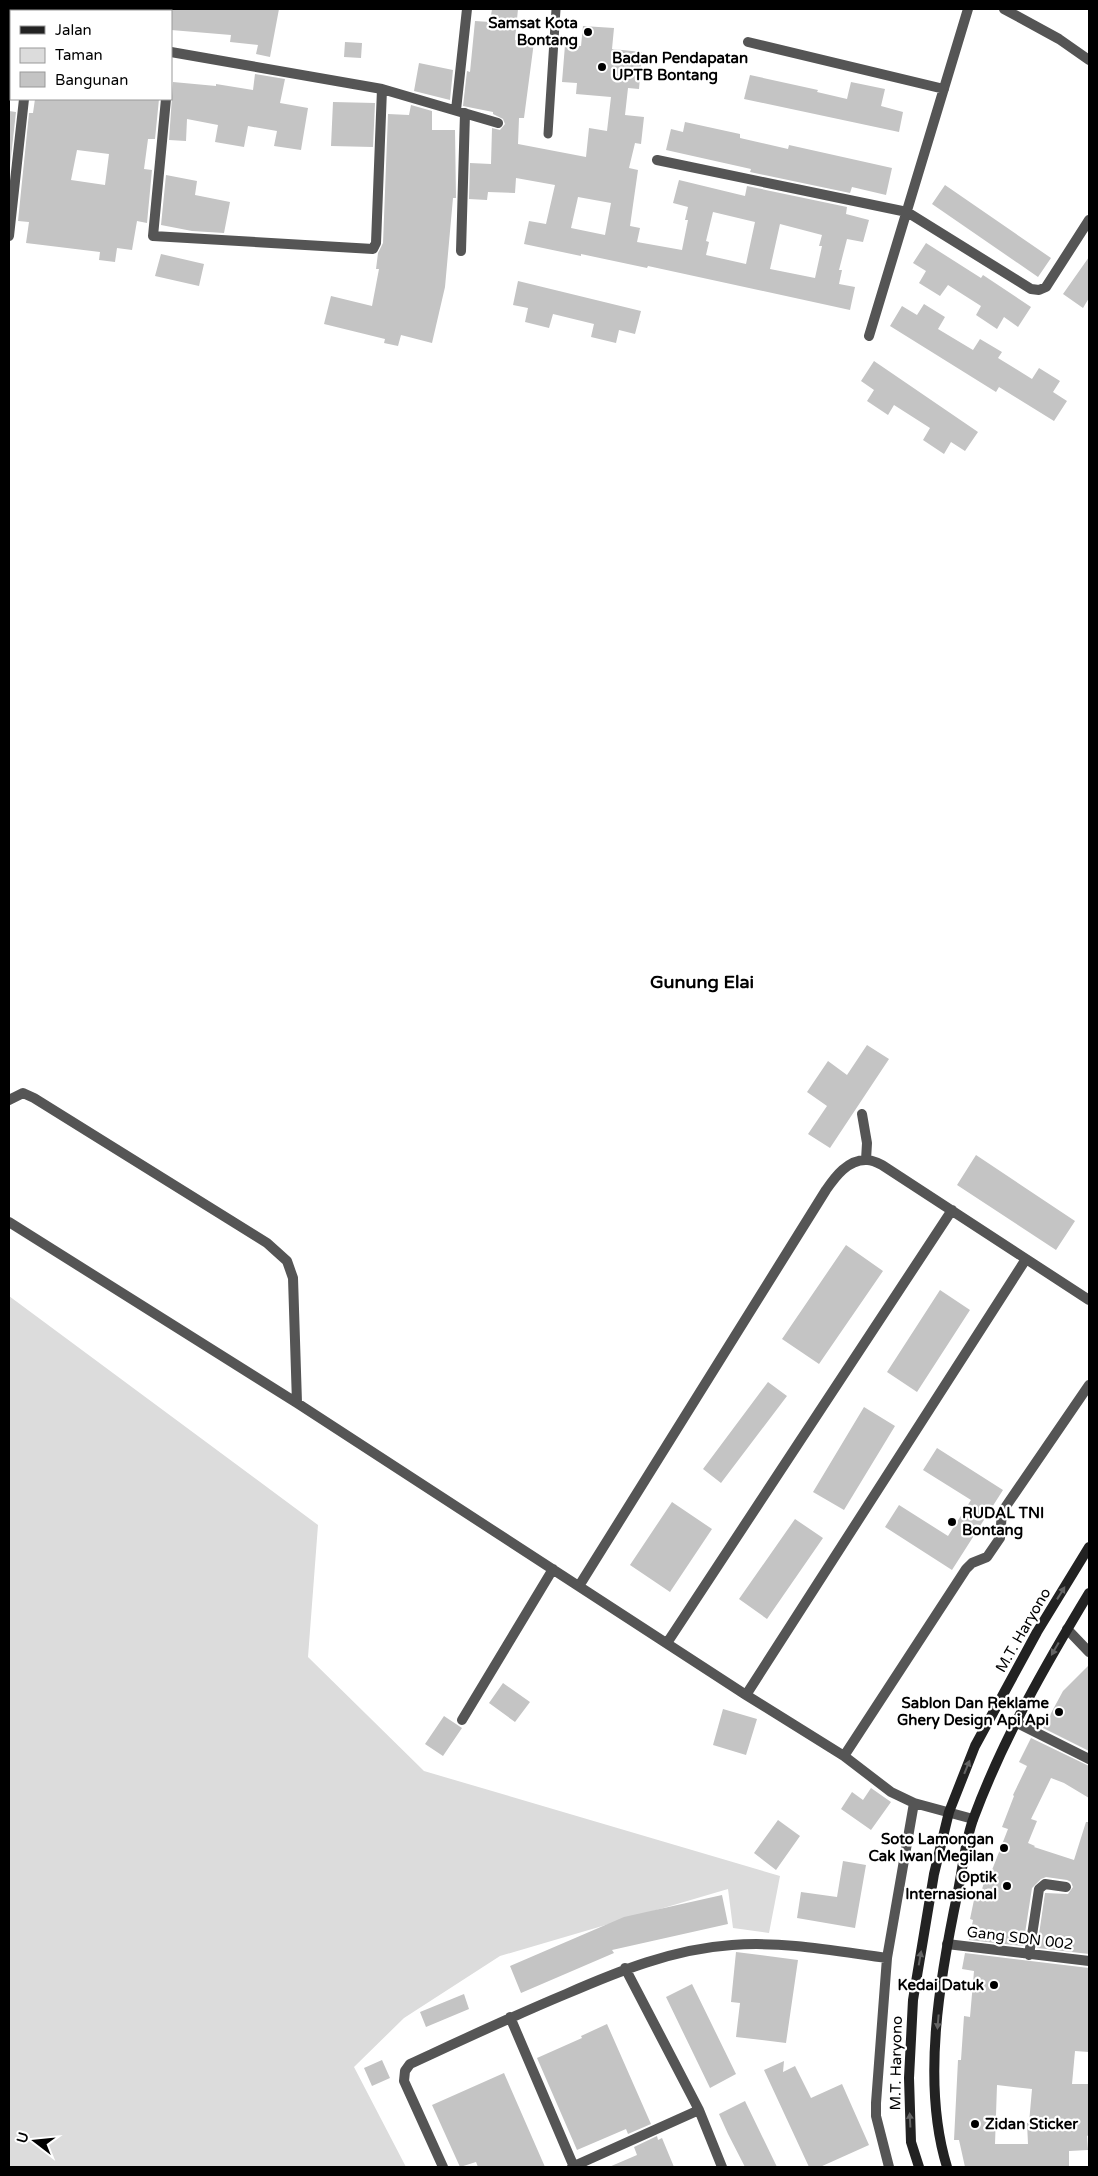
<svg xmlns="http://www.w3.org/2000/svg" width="1098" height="2176" font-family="'Varela Round',sans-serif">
	<rect width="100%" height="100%" fill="#fff"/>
	<path fill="#dcdcdc" d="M9 1296 318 1525 308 1657 424 1771 780 1876 769 1933 733 1928 728 1889 500 1956 404 2018 354 2067 406 2167H9Z"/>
	<path fill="#c4c4c4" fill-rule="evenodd" d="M171 9H279L270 57 256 54 258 45 230 42 231 35 171 30Z
		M492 9H518L515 40 534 42 524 118H519L518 144 586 157 589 128 607 131 611 97 576 94 577 83 562 82 565 45 581 46 583 26 614 28 612 49 642 52 639 89 628 88 625 115 644 117 641 144 635 143 629 168 638 170 630 226 640 228 637 242 682 250 688 220H685L688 207 673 203 679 180 745 196 747 186 847 207 846 214 869 220 863 242 847 239 839 270H842L839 284 855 287 850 310 648 266 647 268 581 254V256L524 244 529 221 546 224 555 185 516 178 515 193 488 192 487 200 469 199 470 163 491 164 492 128 500 130 505 124 503 119 493 114V112L463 106 467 71 470 72 475 21 490 22ZM578 197 611 203 605 235 571 228ZM713 212 755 222 746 264 706 255 709 242 706 241ZM780 224 822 235 819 246H822L815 278 770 269Z
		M345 42 362 43 361 58 344 57Z
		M419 63 453 70 450 100 414 91Z
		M255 74 285 79 280 103 308 108 301 150 274 146 277 131 248 126 244 147 215 142 218 125 187 119 186 141 169 140 173 82 216 86V84L253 90Z
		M750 75 818 90 817 92 847 99 851 82 885 89 881 106 903 112 899 132 744 99Z
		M35 99H159L155 139H148L144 169 152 170 147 223 137 221 132 250 117 248 115 262 99 260 100 252 26 243 29 222 18 221 29 113H33ZM77 150 109 154 105 185 71 180Z
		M333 102 375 103 373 147 331 146Z
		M411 105 432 111V130H455L456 198H453L445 287 432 343 401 335 398 346 384 343 385 339 324 324 331 296 372 306 379 269H376L378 253 383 243 388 114 409 115Z
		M9 111 16 112 9 175Z
		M685 122 740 134V138L788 149 789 145 892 168 886 195 852 187 850 193 750 172 751 169 666 150 671 129 683 132Z
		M166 175 197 181 195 195 230 202 224 233 192 231 161 225Z
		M945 185 1051 258 1038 277 932 204Z
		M926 243 981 278 983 275 1031 307 1018 327 1004 317 997 329 976 315 981 306 948 285 940 296 919 283 926 271 913 263Z
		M161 254 204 264 199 286 155 276Z
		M1089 257V298L1083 308 1063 294Z
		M518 281 641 311 635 334 619 330 616 343 591 337 594 324 553 314 549 328 525 322 528 308 513 305Z
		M924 304 945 317 938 329 973 350 980 339 1002 352 998 358 1032 379 1039 368 1060 381 1053 392 1067 401 1054 421 999 387 996 392 890 326 902 306 917 315Z
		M874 361 978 432 965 451 951 442 944 454 923 440 930 428 894 405 888 415 867 401 874 390 861 381Z
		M867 1045 889 1059 830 1148 808 1134 827 1106 807 1092 828 1061 847 1075Z
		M976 1155 1075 1221 1056 1250 957 1185Z
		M846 1245 883 1271 819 1364 782 1339Z
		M940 1290 970 1310 917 1392 887 1372Z
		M768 1382 787 1396 721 1483 703 1469Z
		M864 1407 895 1426 844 1510 813 1492Z
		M937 1448 1003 1490 952 1570 885 1527 899 1505 948 1536 971 1500 923 1470Z
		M672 1502 712 1529 670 1592 630 1565Z
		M795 1519 823 1538 767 1619 739 1599Z
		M1089 1665V1751L1043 1728 1063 1691Z
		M503 1683 530 1702 515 1722 489 1703Z
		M723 1709 757 1719 746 1755 713 1745Z
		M444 1716 462 1728 443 1756 425 1744Z
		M1031 1738 1089 1766V1798L1064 1783 1051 1778 1031 1819 1037 1821 1028 1843 1035 1846 1034 1847 1074 1860 1086 1822H1089V1954L1037 1948 1045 1893 1068 1894 1073 1887 1071 1882 1067 1880 1046 1877 1041 1879 1032 1888 1023 1946 969 1940 973 1920 970 1919 975 1895 980 1896 988 1869 992 1870 1008 1829 1002 1827 1014 1796 1013 1795 1027 1766 1019 1762Z
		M871 1788 891 1802 871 1830 841 1809 852 1792 863 1800Z
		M778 1820 800 1836 776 1870 754 1853Z
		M843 1861 866 1865 855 1928 797 1918 801 1892 837 1897Z
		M722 1895 728 1924 612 1950 614 1953 521 1993 510 1966 624 1917Z
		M736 1952 798 1960 786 2043 736 2037 740 2003 731 2002Z
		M965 1953 1089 1968V2052L1075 2051 1072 2084H1089V2135L1087 2136 1088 2150 1069 2151V2167H965L959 2140H954L958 2060H961L964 2016 970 2017 974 1971 962 1969ZM997 2085 1032 2089 1029 2123H1027L1028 2144H995Z
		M692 1984 736 2074 710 2088 666 1997Z
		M464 1994 469 2009 426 2027 420 2012Z
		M607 2024 651 2124 628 2134 626 2129 577 2150 537 2058 582 2038 581 2036Z
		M382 2060 390 2078 372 2086 364 2068Z
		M784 2061 783 2072 795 2066 811 2098 842 2084 869 2145 820 2167H809L764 2070Z
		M504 2073 545 2167H478L476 2162 460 2167 432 2105Z
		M745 2101 777 2167H745L728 2134 719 2114Z
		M657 2136 658 2140 662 2138 674 2167H609L637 2155 634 2147Z"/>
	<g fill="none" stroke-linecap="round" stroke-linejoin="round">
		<path stroke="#555" stroke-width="9" d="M548 134 556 9"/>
		<path stroke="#555" stroke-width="10" d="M32 11 33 9
			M9 29H11
			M748 42 944 89
			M171 52 382 89 498 123
			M166 99 153 236 373 249 376 243 382 89
			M456 110 467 9
			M657 160 907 212 1031 289 1039 290 1046 287 1089 220
			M9 236 24 99
			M461 251 465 113
			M869 336 968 9
			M9 1100 23 1093 34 1098 267 1243 287 1261 293 1278 297 1403
			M862 1114 867 1143 866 1160
			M9 1222 297 1403 746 1695 844 1756 891 1792 914 1803 973 1819
			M579 1586 826 1190C835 1177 848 1159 867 1160 871 1160 878 1163 882 1165L1089 1300
			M1067 1629 1089 1652
			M667 1643 952 1210
			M746 1695 1026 1259
			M462 1720 553 1569
			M1017 1723 1089 1759
			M844 1756 966 1569 972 1563 987 1557 1000 1538 1002 1512 1089 1385
			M947 1944 1089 1961
			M1029 1955 1039 1889 1045 1884 1066 1887
			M625 1968 699 2110 722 2167
			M510 2017 574 2167
			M443 2167 404 2081 405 2071 410 2064C462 2040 513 2016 566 1994 619 1971 673 1949 732 1945 784 1941 835 1951 887 1958
			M572 2167 699 2110
			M889 2167 876 2116V2103L887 1958 914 1803"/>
		<path stroke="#555" stroke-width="10" d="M1004 9 1059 39 1089 60"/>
		<path stroke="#222" stroke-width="10" d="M919 2167 911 2142 909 2078 913 2000 934 1874 949 1812 975 1746 1037 1632 1089 1547
			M947 2167C921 2083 940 1976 958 1891 963 1867 965 1840 974 1817 1003 1739 1046 1664 1089 1593"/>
	</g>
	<defs><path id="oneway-solid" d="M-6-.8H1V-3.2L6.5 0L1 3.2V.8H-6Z" transform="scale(1.25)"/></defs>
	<g fill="#646464">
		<use href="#oneway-solid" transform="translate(1061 1593) rotate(-58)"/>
		<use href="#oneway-solid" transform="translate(1055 1649) rotate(120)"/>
		<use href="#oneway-solid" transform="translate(967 1767) rotate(-68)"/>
		<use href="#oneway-solid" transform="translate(920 1958) rotate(-80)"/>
		<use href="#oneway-solid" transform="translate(938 2022) rotate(95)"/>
		<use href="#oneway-solid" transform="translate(910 2120) rotate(-93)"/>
	</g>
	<g fill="#000" stroke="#fff" stroke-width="2">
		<circle cx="588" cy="32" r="5"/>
		<circle cx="602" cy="67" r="5"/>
		<circle cx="952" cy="1522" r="5"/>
		<circle cx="1059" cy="1712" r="5"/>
		<circle cx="1004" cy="1848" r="5"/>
		<circle cx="1007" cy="1886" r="5"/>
		<circle cx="994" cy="1985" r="5"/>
		<circle cx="975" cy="2124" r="5"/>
	</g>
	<g text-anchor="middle" stroke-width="4.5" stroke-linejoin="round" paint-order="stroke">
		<g font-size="15" font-weight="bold" fill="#000" stroke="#fff" text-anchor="end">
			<text x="578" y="28">Samsat Kota<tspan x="578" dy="17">Bontang</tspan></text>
			<text x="612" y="63" text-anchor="start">Badan Pendapatan<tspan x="612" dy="17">UPTB Bontang</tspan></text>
			<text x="962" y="1518" text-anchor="start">RUDAL TNI<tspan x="962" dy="17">Bontang</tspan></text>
			<text x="1049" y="1708">Sablon Dan Reklame<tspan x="1049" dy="17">Ghery Design Api Api</tspan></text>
			<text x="994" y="1844">Soto Lamongan<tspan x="994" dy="17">Cak Iwan Megilan</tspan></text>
			<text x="997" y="1882">Optik<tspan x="997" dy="17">Internasional</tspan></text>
			<text x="984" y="1990">Kedai Datuk</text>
			<text x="985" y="2129" text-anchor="start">Zidan Sticker</text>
		</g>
		<g font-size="15" fill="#000" stroke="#fff">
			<text transform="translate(1023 1630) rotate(-60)" y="5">M.T. Haryono</text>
			<text transform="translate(1020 1938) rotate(7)" y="5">Gang SDN 002</text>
			<text transform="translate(896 2063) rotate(-89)" y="5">M.T. Haryono</text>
		</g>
		<g font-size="18" font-weight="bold" fill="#000" stroke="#fff">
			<text x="702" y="988">Gunung Elai</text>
		</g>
	</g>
	<rect width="1098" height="2176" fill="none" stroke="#000000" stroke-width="20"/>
	<rect x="10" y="10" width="162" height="90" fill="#ffffff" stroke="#999999"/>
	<rect x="20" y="26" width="25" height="8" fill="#222222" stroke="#999999"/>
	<text x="55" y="35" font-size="15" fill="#000000">Jalan</text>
	<rect x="20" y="48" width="25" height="15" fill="#dcdcdc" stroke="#999999"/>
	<text x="55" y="60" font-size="15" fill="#000000">Taman</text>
	<rect x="20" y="72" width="25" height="15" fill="#c4c4c4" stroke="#999999"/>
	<text x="55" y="85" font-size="15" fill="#000000">Bangunan</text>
	<g transform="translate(35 2141) rotate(286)" stroke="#ffffff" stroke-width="4" paint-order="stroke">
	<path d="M0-4L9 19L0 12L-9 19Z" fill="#000000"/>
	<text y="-8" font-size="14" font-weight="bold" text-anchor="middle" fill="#000000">U</text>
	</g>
</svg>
